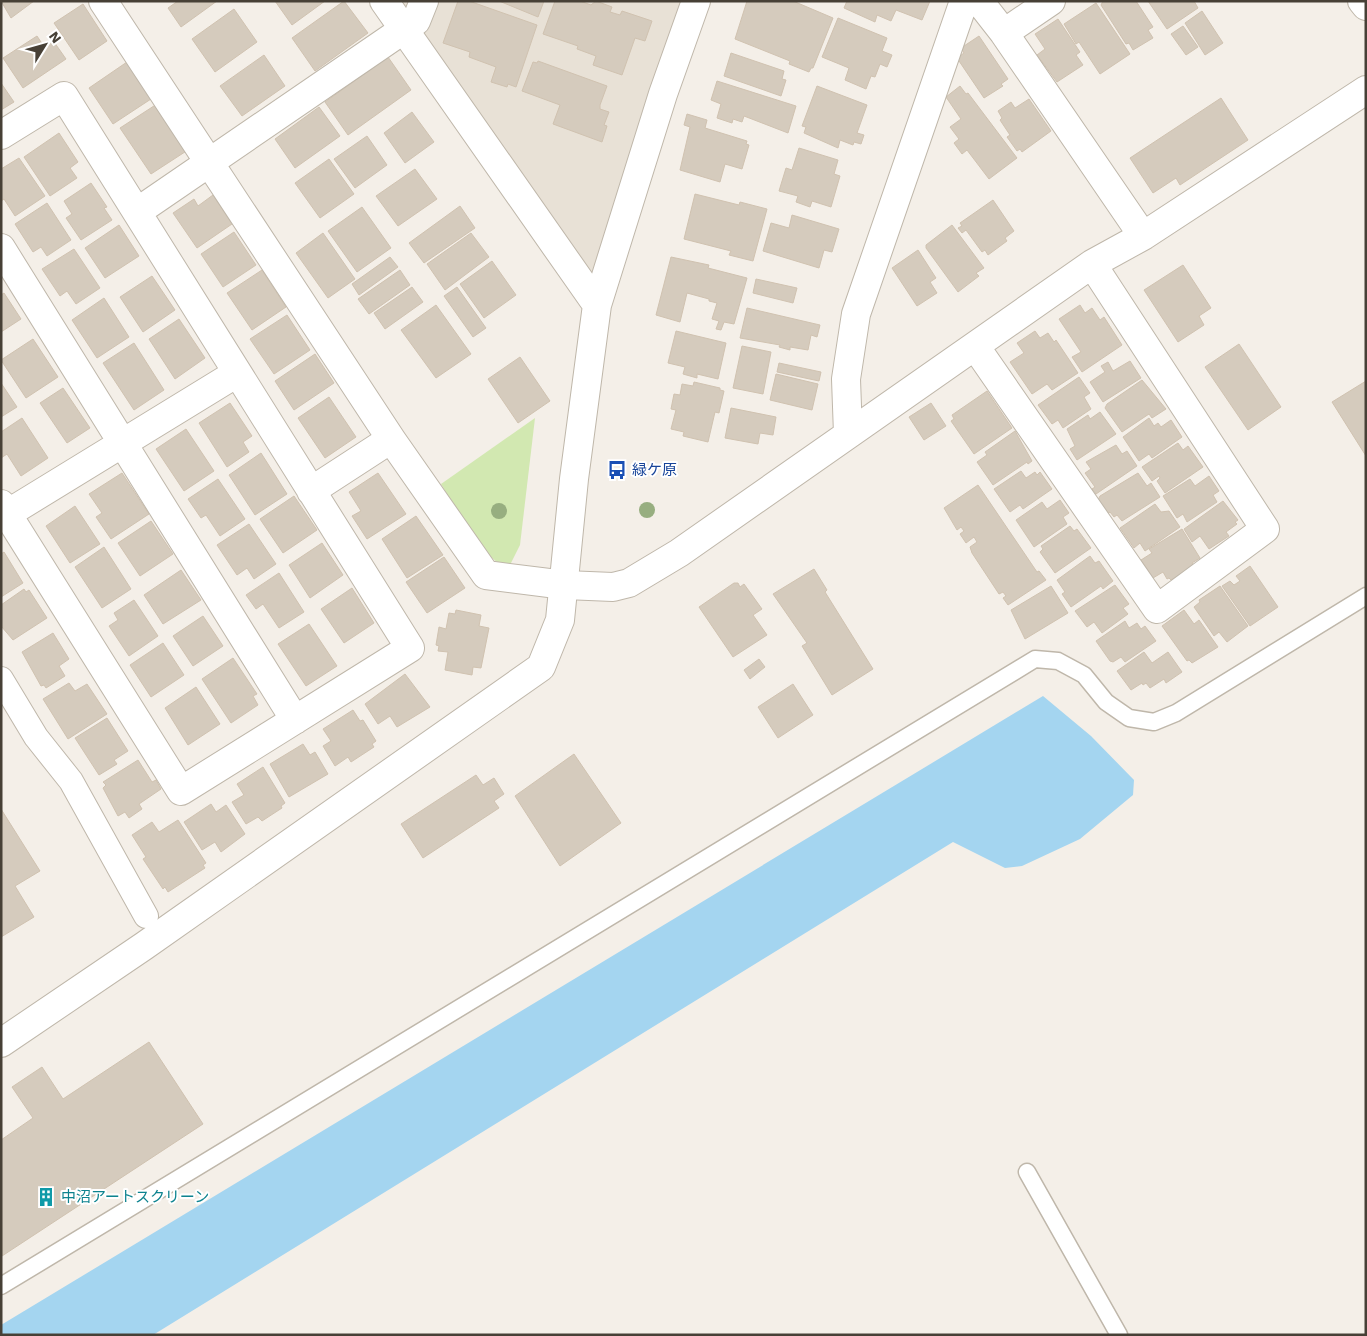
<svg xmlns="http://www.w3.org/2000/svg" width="1367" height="1336" font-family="'Work Sans','Noto Sans JP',sans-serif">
	<rect width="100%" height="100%" fill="#f4efe8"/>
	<path fill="#e8e1d6" d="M384 1H696L597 305Z"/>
	<path fill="#d2e8b1" d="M535 418 520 545 510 565H500L478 545 441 484Z"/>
	<path fill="#a4d5f0" d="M1043 696 1091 736 1134 780 1133 795 1080 839 1022 866 1005 868 953 842 153 1335H1V1325Z"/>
	<path fill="#d5cbbd" stroke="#d0c2b0" d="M1 1H34L11 18Z
		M178 1H217L181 27 168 8Z
		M275 1H325L292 25Z
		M344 1 368 33 315 71 292 38Z
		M458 1H469L537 25 516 87 508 84 507 87 491 82 496 67 469 57 470 52 443 43Z
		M499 1H544L538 17Z
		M555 1H580L591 5 596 1 612 7 610 12 620 15 622 11 652 21 645 41 635 38 622 75 593 65 596 56 577 49 578 46 543 34Z
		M747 1H793L833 18 813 68H811L809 72 789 64 790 61 735 39Z
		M847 1H930L922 20 896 10 891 21 877 15 875 22 844 8Z
		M1103 1H1136L1153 27 1148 30 1153 38 1133 50 1129 43 1126 44 1101 5Z
		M1148 1H1194L1198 8 1167 29Z
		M1096 3 1130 54 1100 74 1079 42 1076 44 1064 24Z
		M83 4 107 41 79 60 54 23Z
		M234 9 257 42 215 72 192 39Z
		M1202 11 1223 43 1205 55 1185 23Z
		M838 18 887 38 882 51 892 55 887 67 880 64 875 77 871 76 866 89 845 80 849 68 822 57Z
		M1058 19 1080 52 1076 55 1083 65 1057 82 1037 55 1045 49 1035 34Z
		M1183 26 1198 47 1186 55 1171 34Z
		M37 36 43 45 52 39 66 59 23 88 3 58Z
		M979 36 1008 79 1001 84 1003 86 984 98 957 58 964 53 961 48Z
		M731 53 784 71 782 79 786 80 781 96 724 76Z
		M264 55 285 86 242 116 220 86Z
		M388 57 411 90 348 135 325 102Z
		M538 61 607 86 600 105V109L609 112 604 125 607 126 602 142 553 124 560 105 522 91 533 62 537 63Z
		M127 62 151 99 113 124 89 88Z
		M717 81 796 106 788 133 744 116 742 122 733 119 732 123 717 118 721 104 711 100Z
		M1 83 14 102 1 110Z
		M817 86 867 105 857 133 864 135 861 144 854 142 853 145 840 140 838 148 804 133 806 127 802 126Z
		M960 86 966 94 968 93 1017 158 989 179 967 150 962 154 954 143 959 139 950 127 961 119 946 97Z
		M1221 98 1248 140 1180 185 1176 178 1153 193 1130 158Z
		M1029 99 1051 131 1022 152 1020 149 1017 151 1007 137 1010 135 1000 120 1002 118 998 111 1011 102 1015 108Z
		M160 102 191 148 151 174 120 128Z
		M319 107 340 136 295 168 275 139Z
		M412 112 434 142 405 163 384 133Z
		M687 114 707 120 705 128 747 141 746 144 749 145 742 169 725 164 720 182 680 170 690 127 684 125Z
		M59 133 78 162 70 168 77 178 50 196 24 157Z
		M367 136 387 165 355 188 334 159Z
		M799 148 838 160 834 174 840 176 831 207 812 201 810 207 796 202 798 196 779 191 786 168 792 170Z
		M19 158 45 196 15 216 4 199 1 201V169Z
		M329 159 354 194 320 218 295 183Z
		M415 169 437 199 398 226 376 196Z
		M91 183 107 207 104 208 112 220 81 240 66 218 72 214 64 201Z
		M695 194 739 205 740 202 767 209 753 261 729 255 731 251 684 239Z
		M213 195 232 224 197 248 173 213 194 199 198 206Z
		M993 200 1014 231 1005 238 1007 241 988 255 985 250 982 252 966 230 962 233 958 228 962 226 960 223Z
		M47 203 71 240 47 256 41 247 33 252 15 224Z
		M460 206 475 228 424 263 409 243Z
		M362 207 391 248 357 272 328 231Z
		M792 215 839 229 832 252 824 250 819 268 763 251 771 223 789 228Z
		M119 225 139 256 105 278 85 248Z
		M952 225 984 268 976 273 979 276 958 292 926 248V245Z
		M234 232 256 265 223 287 201 254Z
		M323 233 355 279 328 298 296 253Z
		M471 233 489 257 445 290 427 264Z
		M74 249 100 288 76 304 67 291 60 296 42 269Z
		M918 250 936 278 930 282 937 293 917 306 892 268Z
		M390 257 398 267 359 295 352 284Z
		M671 257 709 265 708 268 747 278 734 324 724 322 721 330 716 329 719 321 712 319 717 303 709 301V299L687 293 680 322 656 315Z
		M492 261 516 295 484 318 460 284Z
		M1183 265 1211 308 1199 316 1204 325 1178 342 1144 290Z
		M262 270 286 307 252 330 227 293Z
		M400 270 410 285 369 314 358 299Z
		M152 276 175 310 143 332 120 297Z
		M756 279 797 288 793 303 753 293Z
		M412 287 423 302 385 329 374 313Z
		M457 287 486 328 473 337 444 296Z
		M4 293 21 319 1 332V295Z
		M104 298 129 337 97 358 72 320Z
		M436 305 471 354 436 378 401 330Z
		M1080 305 1085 313 1092 308 1100 320 1104 317 1122 345 1082 372 1072 357 1081 352 1059 319Z
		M747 308 820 325 817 337 811 335 808 350 790 347V350L779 347 780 345 740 338Z
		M287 315 310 350 274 374 250 339Z
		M179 319 205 358 175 379 149 339Z
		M676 331 726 343 718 379 697 374V378L683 374 685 367 668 363Z
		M1035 331 1040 338 1048 333 1054 342 1056 340 1078 373 1052 390 1047 384 1032 394 1010 362 1024 353 1017 343Z
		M33 339 58 377 26 398 1 360Z
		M134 343 164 390 134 410 103 363Z
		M1239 344 1281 407 1248 430 1205 367Z
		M742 346 771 352 763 394 733 388Z
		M315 354 334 383 294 410 275 381Z
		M520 357 550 401 518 423 488 379Z
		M1130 361 1141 378 1103 402 1090 382 1105 372 1101 366 1108 362 1113 371Z
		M779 363 821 372 819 381 777 372Z
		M776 374 818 384 812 410 770 400Z
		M1079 377 1090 393 1084 397 1091 409 1063 428 1058 420 1052 424 1038 405Z
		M1142 380 1166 409 1152 418 1149 414 1122 432 1105 408 1107 404Z
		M1366 381V456L1332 402Z
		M694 382 720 388V390L724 391 719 413 715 412 708 442 683 436 684 432 671 429 676 410 671 409 674 394 680 395 682 384 693 386Z
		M1 383 17 407 1 417Z
		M63 388 90 428 67 443 40 403Z
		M987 391 1012 428 974 454 951 421 954 419 952 415Z
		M329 397 356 437 325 458 298 418Z
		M230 403 252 436 243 442 249 452 227 467 199 423Z
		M931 403 946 426 924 440 909 417Z
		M731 408 776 417 773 435 760 433 758 444 725 438Z
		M1100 412 1116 434 1077 460 1070 449 1075 446 1067 429 1088 415 1090 419Z
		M22 418 48 458 21 476 7 454 1 458V432Z
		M1149 418 1154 426 1158 423 1161 427 1171 420 1182 437 1152 458 1149 454 1139 461 1123 437Z
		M186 429 214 471 184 491 156 449Z
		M1015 431 1032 461 1028 464 1027 462 993 485 977 462 987 455 985 452Z
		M1178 443 1183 450 1188 446 1203 467 1165 493 1157 481 1160 478 1159 476 1152 481 1142 467Z
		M1116 445 1122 454 1127 451 1137 466 1096 494 1092 489 1095 487 1085 473 1091 469 1086 462Z
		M261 453 287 494 255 515 229 475Z
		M1021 471 1026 478 1035 472 1037 475 1040 472 1052 489 1023 509 1020 505 1010 512 994 489Z
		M122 473 149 514 111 539 96 517 102 513 89 494Z
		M378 473 406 514 367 539 352 516 361 511 349 492Z
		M1138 473 1147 486 1151 483 1160 497 1122 521 1117 515 1114 517 1110 512 1107 514 1098 500 1100 496Z
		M1209 476 1219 491 1213 495 1217 502 1187 522 1183 514 1177 518 1163 496 1190 479 1195 486Z
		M218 479 245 519 220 536 206 515 201 518 188 499Z
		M978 485 1037 572 1039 571 1046 580 1008 605 1003 598 1006 596 1003 592 999 594 972 553 970 547 977 542 974 537 966 543 960 534 964 531 961 527 957 530 944 508Z
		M294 496 317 530 283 553 260 519Z
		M1060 500 1069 513 1063 517 1067 524 1034 547 1016 520 1042 502 1047 509Z
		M1223 501 1238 520 1235 522 1237 524 1226 532 1229 536 1209 549 1200 536 1192 542 1184 529Z
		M1155 504 1161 512 1169 511 1180 527 1145 551 1140 543 1134 548 1120 528Z
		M75 506 100 544 70 563 46 526Z
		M416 516 443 555 407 578 382 539Z
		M151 521 173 554 140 576 118 543Z
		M249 524 276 564 254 579 247 568 237 575 217 545Z
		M1070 526 1074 531 1077 529 1091 548 1055 573 1040 552 1043 549 1041 546Z
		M1182 529 1200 558 1192 563 1194 566 1171 580 1169 578 1167 579 1163 572 1153 578 1141 560 1152 553 1149 549Z
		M322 543 343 575 310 598 289 565Z
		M104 547 131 589 102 608 75 567Z
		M4 552 23 583 1 597V554Z
		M1090 556 1095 563 1099 561 1113 581 1103 589 1101 586 1071 607 1062 594 1065 592 1057 580Z
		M444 557 465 588 427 613 406 582Z
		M1250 566 1278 607 1250 626 1222 586 1230 581 1234 585 1240 581 1236 576Z
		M814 569 827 590 825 592 873 669 832 695 802 646 807 643 773 594Z
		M181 570 201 600 163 624 144 595Z
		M279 573 304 612 279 628 263 604 256 609 246 595Z
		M734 583H738L740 587 744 584 762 609 753 615 767 635 733 657 699 607Z
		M1115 585 1129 604 1123 608 1128 614 1102 633 1094 622 1087 627 1075 611Z
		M1051 586 1068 613 1025 639 1011 610Z
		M1220 586 1248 626 1227 642 1219 632 1214 636 1194 607 1200 602 1199 600Z
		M352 588 374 623 344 643 321 609Z
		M24 589 26 592 29 590 47 618 13 640 1 626V605Z
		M134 600 158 636 129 656 109 626 118 620 114 613Z
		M456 610 481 615 479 626 489 628 481 668 473 667 472 675 445 670 448 652 438 651 439 646 436 645 439 627 446 629 449 613 455 614Z
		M1184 610 1194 624 1199 620 1218 647 1192 663 1189 660 1187 661 1162 626Z
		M203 616 223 646 193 666 173 636Z
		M1125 621 1129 628 1137 623 1141 629 1145 626 1156 641 1125 662 1121 657 1113 662 1110 661 1096 641Z
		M309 624 337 666 306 686 278 644Z
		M53 633 69 659 59 666 65 676 46 688 44 685 41 686 22 652Z
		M163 643 184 675 151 697 130 665Z
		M1144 652 1152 663 1168 652 1182 672 1166 683 1164 679 1150 688 1146 683 1143 685 1142 683 1131 690 1117 671Z
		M233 658 257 694 253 696 258 705 231 723 202 679Z
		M759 659 765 667 750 679 744 670Z
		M405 674 430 707 397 727 390 716 378 724 365 704Z
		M69 683 75 691 87 684 107 714 68 739 43 699Z
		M793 684 813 715 778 738 758 707Z
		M196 687 220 724 188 745 165 708Z
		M353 710 360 721 363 720 376 741 372 744 374 747 351 762 348 757 335 766 323 746 331 741 323 729Z
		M107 718 128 751 114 760 117 764 99 775 75 738Z
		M303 744 310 755 315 752 328 774 289 797 270 764Z
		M574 754 621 823 560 866 515 796Z
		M138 760 152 782 156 780 161 789 139 804 142 809 129 818 125 812 118 816 103 788 106 785 103 782Z
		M263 767 285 803 281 806 282 808 262 821 258 817 246 824 232 802 244 795 237 784Z
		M476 775 483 785 494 778 504 794 494 801 499 808 423 858 401 824Z
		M211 804 216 812 226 805 245 834 221 852 215 842 202 850 184 822Z
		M1 809 40 871 15 886 34 917 1 937Z
		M178 820 206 863 203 865 205 868 168 892 165 887 163 889 143 859 146 857 132 835 152 822 159 832Z
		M149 1042 203 1124 2 1256 1 1140 33 1118 12 1087 42 1067 63 1099Z"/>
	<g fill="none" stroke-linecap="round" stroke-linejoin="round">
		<g stroke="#bfb7aa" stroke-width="19">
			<path id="service" d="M1027 1172 1119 1335
				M1 1286 1035 659 1058 661 1084 675 1106 702 1129 718 1154 722 1176 713 1366 596"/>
		</g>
		<g stroke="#bfb7aa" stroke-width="26">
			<path id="pedestrian" d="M1 679 36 737 71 781 146 916"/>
		</g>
		<g stroke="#bfb7aa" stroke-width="30">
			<path id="minor" d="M103 1 391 439 486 575 565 585 613 587 629 583 679 553 1092 264 1143 236 1366 90
				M979 1 1004 33 1143 236
				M1362 1 1366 6
				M1004 33 1051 1
				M1 135 64 96 410 648 181 791 1 504
				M137 212 416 21 424 1
				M1 248 295 720
				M975 346 1157 609 1265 529 1092 264
				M848 434 846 379 856 314 964 1
				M311 491 391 439
				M7 514 237 373"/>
		</g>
		<g stroke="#bfb7aa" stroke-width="30">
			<path id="tertiary" d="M384 1 597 305
				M1 1043 144 946 541 667 560 620 574 479 597 305 663 94 696 1"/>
		</g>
		<use href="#service" stroke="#fff" stroke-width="16"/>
		<use href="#pedestrian" stroke="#fff" stroke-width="24"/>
		<use href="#minor" stroke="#fff" stroke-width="28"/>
		<use href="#tertiary" stroke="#fff" stroke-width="28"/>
	</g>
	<g fill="#97ae80">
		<circle cx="647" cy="510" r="8"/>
		<circle cx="499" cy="511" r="8"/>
	</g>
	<defs>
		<g id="bus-bare" transform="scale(1.5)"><path d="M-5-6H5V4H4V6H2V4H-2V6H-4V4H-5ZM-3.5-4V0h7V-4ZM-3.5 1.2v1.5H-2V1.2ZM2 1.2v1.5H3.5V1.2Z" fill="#1a4fb4" stroke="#fff" stroke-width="2.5" paint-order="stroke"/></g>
		<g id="building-bare" transform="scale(1.5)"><path d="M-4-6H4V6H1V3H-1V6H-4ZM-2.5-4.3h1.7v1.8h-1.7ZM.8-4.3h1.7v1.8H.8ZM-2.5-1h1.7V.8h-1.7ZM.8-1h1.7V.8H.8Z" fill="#0f9aa8" stroke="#fff" stroke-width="2.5" paint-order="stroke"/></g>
	</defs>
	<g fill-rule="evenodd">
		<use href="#bus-bare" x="617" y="470"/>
		<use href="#building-bare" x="46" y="1197"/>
	</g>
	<g text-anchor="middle" stroke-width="4" stroke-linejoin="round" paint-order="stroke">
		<g font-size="15" fill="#164399" stroke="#fff" text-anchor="start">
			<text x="632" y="475">緑ケ原</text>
		</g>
		<g font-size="15" fill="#0d838f" stroke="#fff" text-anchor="start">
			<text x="61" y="1202">中沼アートスクリーン</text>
		</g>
	</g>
	<rect width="1367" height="1336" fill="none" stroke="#474036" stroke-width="5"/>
	<g transform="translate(45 45) rotate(53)" stroke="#ffffff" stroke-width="4" paint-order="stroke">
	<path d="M0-4L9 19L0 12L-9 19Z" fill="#474036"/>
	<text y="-8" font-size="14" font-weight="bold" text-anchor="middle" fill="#474036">N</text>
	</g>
</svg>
